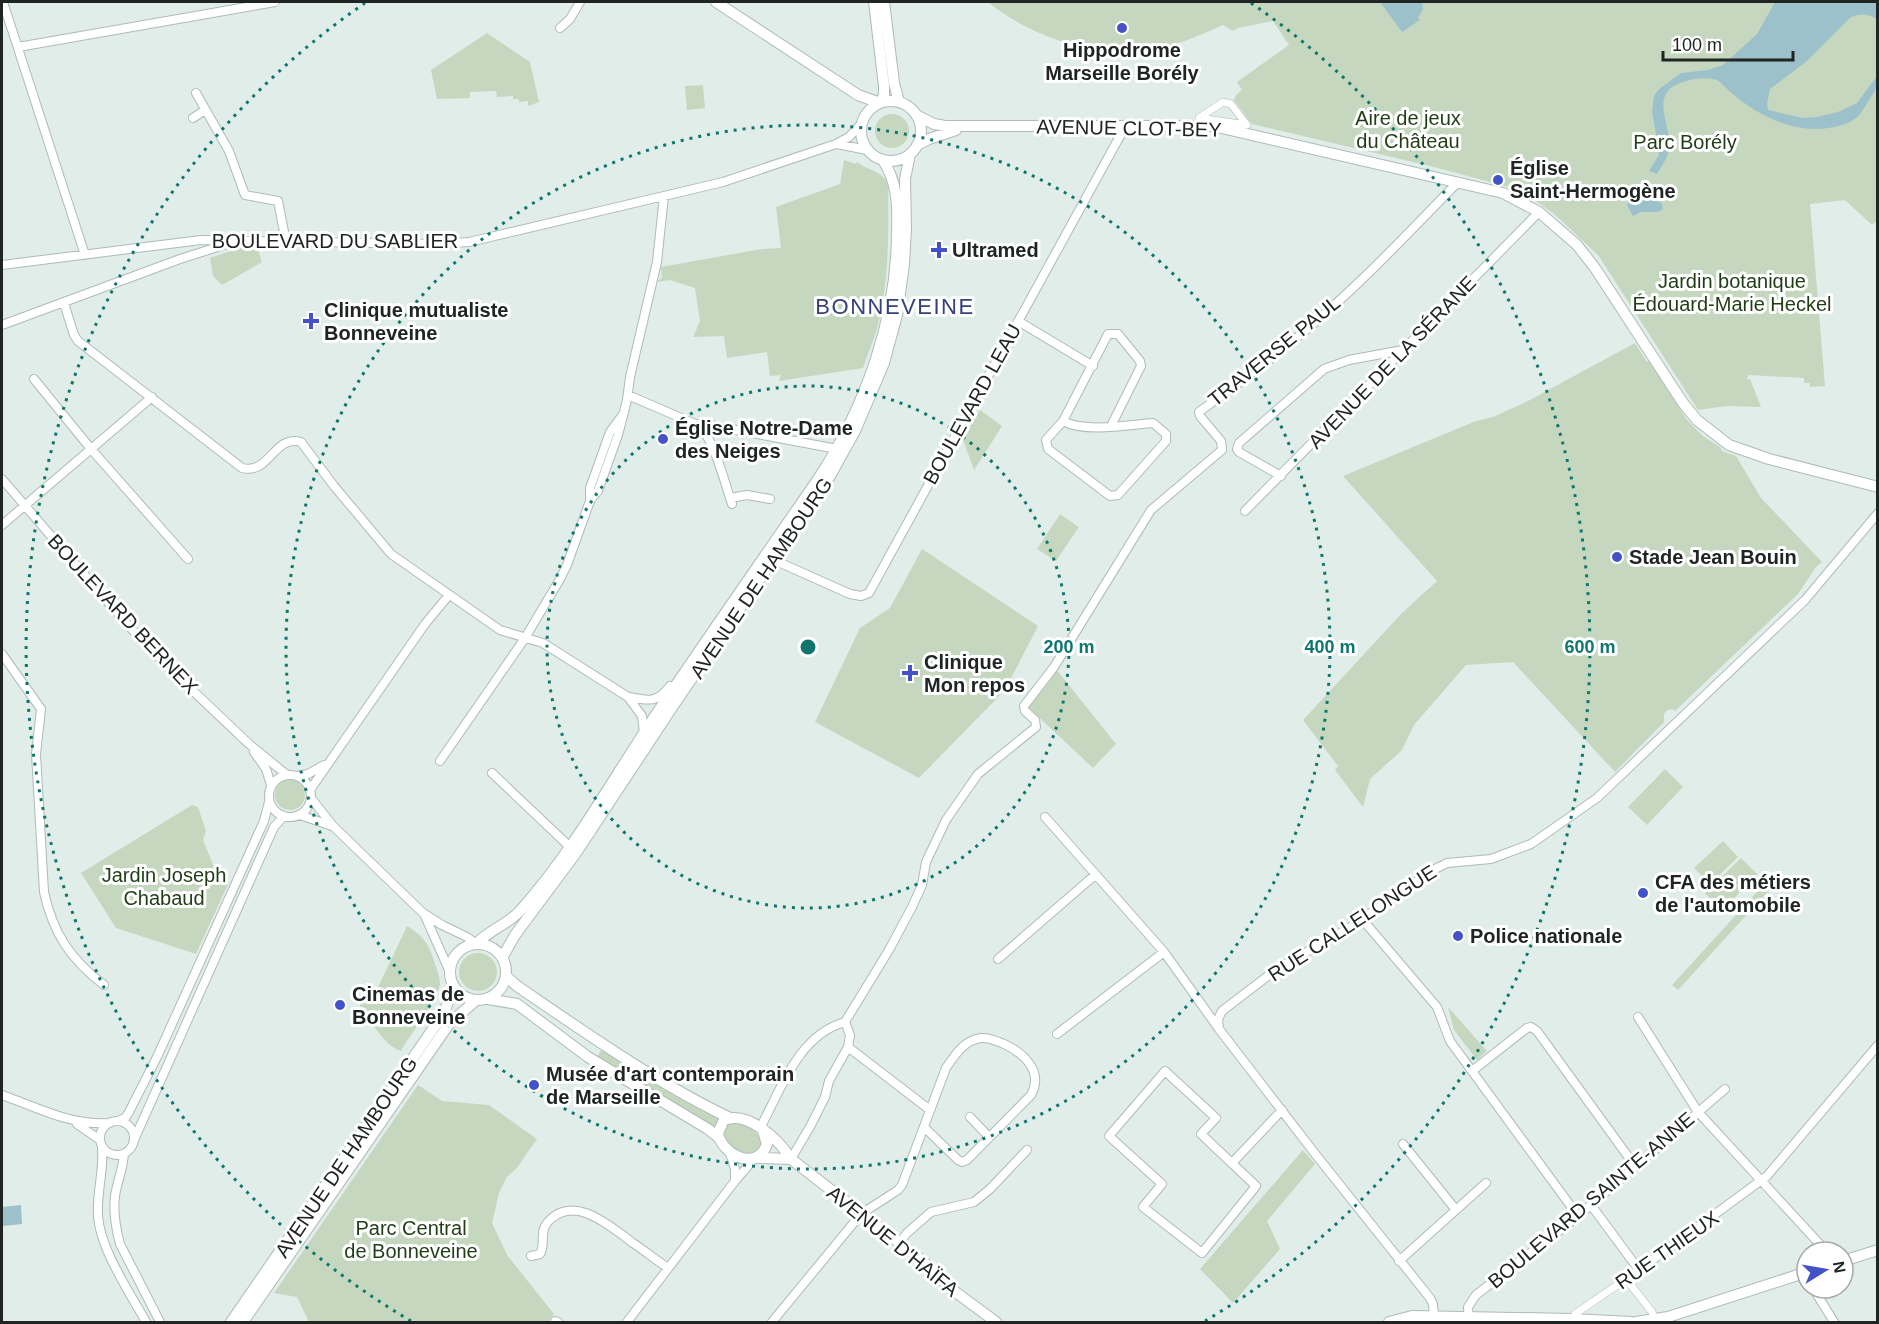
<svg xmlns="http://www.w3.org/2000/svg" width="1879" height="1324" font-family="Helvetica,sans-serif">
	<rect width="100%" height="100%" fill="#e0ede9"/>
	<path fill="#c5d8bf" d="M988 2H1877V221L1872 225 1845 200 1810 204 1825 386 1810 387V383H1804V378L1748 375 1747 379H1750L1761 407 1727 406 1698 410 1598 255 1553 213 1520 190 1430 166 1252 124 1234 100 1236 95 1242 90 1237 82 1289 45 1273 21 1238 28 1233 31 1223 25C1203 34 1183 43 1162 47 1102 60 1035 40 988 2Z
		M487 33 530 62 539 102 528 106V101L519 102V99H513V96L497 97 496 91 470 92V98L437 99 431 70Z
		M703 85 705 108 687 110 685 86Z
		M875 131a17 17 0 1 1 34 0a17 17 0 1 1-34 0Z
		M844 160 856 164 857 162C868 171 885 171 888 186 889 233 889 283 877 329 873 342 867 355 863 368L779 381 781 375 770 376 767 352 727 358 724 336 693 337 700 321 695 288 670 280 656 282 662 278 661 267 762 249 781 248 776 207 840 184Z
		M243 247H257L262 262 222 285 213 276 210 258Z
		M1635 343 1647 362 1649 361 1687 420 1703 436 1720 447 1722 451 1736 456 1761 498 1822 562 1816 567 1798 594 1675 711 1672 709 1667 710 1664 714V722L1615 772 1513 662 1466 665 1414 725 1402 750 1370 779 1363 807 1335 770 1338 766 1303 720 1402 613 1437 581 1343 476 1476 421 1493 417 1528 401Z
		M980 410 1002 426 974 470 962 437Z
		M1060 514 1079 527 1056 561 1037 549Z
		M922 549 1038 626 1005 690 919 778 815 722 860 628 890 608Z
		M1056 669 1116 744 1093 768 1027 706Z
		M1665 769 1683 787 1647 825 1628 807Z
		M275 795a15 15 0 1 1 30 0a15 15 0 1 1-30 0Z
		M192 805 198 807 206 831 203 840 219 879 229 882 196 954 116 928 81 873Z
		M1723 841 1738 857 1710 884 1694 868Z
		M1741 858 1757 874 1722 911 1705 893Z
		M1768 880 1774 885 1678 990 1672 985Z
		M407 926C423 936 428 942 434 961 436 967 440 977 440 983 439 998 409 1036 401 1051 384 1045 381 1032 369 1022 365 1019 360 1017 356 1014L362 1002 372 1000Z
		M459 972a19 19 0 1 1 38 0a19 19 0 1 1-38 0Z
		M1448 1007 1487 1051 1477 1060 1454 1030Z
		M603 1048 719 1116 720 1120 715 1127H711L596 1058Z
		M418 1085 442 1101 489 1105 537 1139 516 1169 507 1177 499 1193 492 1223 507 1255 554 1314 548 1322H309L297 1297 274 1293Z
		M732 1121C745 1125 756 1128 762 1141L758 1152 745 1154C731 1147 711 1135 732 1121Z
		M1303 1150 1315 1164 1267 1221 1280 1249 1233 1303 1200 1269Z"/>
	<path fill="#9cc1ca" d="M1380 2H1422L1423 9 1418 18 1420 20 1402 32Z
		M1775 2H1877V19C1868 14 1861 13 1851 17L1807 61 1770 89 1767 104 1768 110 1802 118 1817 117 1838 112 1857 103 1877 76C1878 91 1873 93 1866 105 1859 119 1849 124 1834 127 1792 136 1747 111 1719 81 1709 77 1697 78 1686 81 1646 92 1672 123 1669 149 1668 158 1661 167 1657 174L1649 171 1659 155 1658 144 1652 112 1654 96 1659 89 1681 73 1708 70 1723 65 1757 34Z
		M1634 194 1650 195 1662 204 1663 209 1658 212H1641L1633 216 1627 205Z
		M21 1205 22 1224 2 1226V1207Z"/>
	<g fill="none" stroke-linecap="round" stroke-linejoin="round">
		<g stroke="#aebbb7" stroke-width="8">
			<path id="pedestrian" d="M1223 102 1231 104 1247 125 1199 118Z
				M1626 1279 1652 1312 1655 1320
				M1572 1319 1575 1314 1639 1270"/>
		</g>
		<g stroke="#aebbb7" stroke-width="10">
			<path id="minor" d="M3 2 85 255
				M560 28 570 19 580 2
				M18 47 275 2
				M196 93 229 151 245 195 278 201 286 242
				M193 118 205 110
				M837 144 867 150
				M2 265 201 240 438 244 469 242 723 182 836 144 849 137 862 123
				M64 303 74 335 78 341 242 468C270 475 274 434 301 442L334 486 391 554 500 630 543 643 628 697 642 716 644 733
				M1018 321 1093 366
				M2 325 180 259 230 243
				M34 379 91 449 188 559
				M628 395 695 424 710 425 837 449
				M1063 421 1046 440 1048 449 1110 496 1118 495 1166 441V434L1153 423C1128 425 1085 433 1063 421L1108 334H1118L1140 361 1141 366 1111 426
				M699 425C715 442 724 481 732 504
				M1281 476 1239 452 1237 449 1239 443 1324 369 1349 360 1403 350
				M2 479 126 623 169 668 249 744 287 775
				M730 498 747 495 770 499
				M590 500 598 491 618 435 627 400 630 377 657 262 664 196
				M1245 511 1539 212
				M2 525 152 397
				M774 560 850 594 861 596 869 593 1126 125
				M2 654 41 709 36 754 44 892C53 933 70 959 104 985
				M629 697C649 701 657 703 670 686
				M254 752 266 769 271 785
				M440 761 525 638 560 579 567 565 590 501V488L610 432 624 413
				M492 773 570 847
				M269 796a21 21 0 1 1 42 0a21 21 0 1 1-42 0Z
				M297 776 308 774 324 765
				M310 790 425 624 449 595
				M311 798 333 826 423 913 442 925 467 937 476 944
				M300 815 332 826
				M1045 817 1164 952 1219 1029 1316 1155 1430 1298 1433 1304 1434 1317
				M425 916 449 970
				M1362 919 1437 1007 1450 1041 1578 1216
				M998 959 1095 875
				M1638 1017 1698 1112 1827 1252
				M845 1022 889 950 912 907 922 885 926 862 946 820 978 774 1036 727 1035 720 1025 711 1024 706 1054 667 1151 510 1222 450 1221 441 1200 416 1199 412C1227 391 1256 371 1283 349 1346 299 1402 240 1458 182
				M1219 1029 1218 1019 1222 1011 1277 969 1349 928 1433 870 1447 863 1491 859 1531 844 1597 798 1805 600 1878 513
				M1057 1034 1164 952
				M848 1047 930 1110
				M1165 1071 1216 1118 1201 1134 1256 1186 1202 1253 1143 1207 1162 1184 1109 1136Z
				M1472 1071 1527 1028 1531 1027 1537 1031 1635 1166
				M2 1095C36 1107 72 1126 109 1123
				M970 1117 989 1137
				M100 1138a17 17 0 1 1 34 0a17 17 0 1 1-34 0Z
				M118 1121 125 1118 129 1112 157 1057 264 821 269 802
				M77 1124 100 1140
				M760 1128C781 1090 798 1035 845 1022
				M134 1140 274 827 284 816
				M1403 1144 1456 1210
				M102 1148C104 1170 97 1191 98 1213 98 1246 130 1293 146 1322
				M729 1150 735 1169V1181
				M124 1154C123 1169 117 1182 115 1196 113 1212 116 1229 120 1244L160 1322
				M791 1159 811 1125 825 1097 829 1081 848 1047 850 1035 845 1022
				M1232 1163 1282 1110
				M1591 1205 1639 1270 1767 1176 1878 1045
				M899 1243 907 1233 931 1212 974 1202 990 1189 1027 1150
				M531 1256 540 1254C546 1245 539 1233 547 1223 573 1192 610 1226 633 1243 645 1251 656 1260 668 1268
				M1399 1261 1486 1183
				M1813 1288 1834 1322
				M555 1321 558 1322
				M627 1322 735 1181 754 1159
				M772 1322 861 1214 898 1190 902 1185 946 1068C955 1055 964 1040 981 1038 989 1037 997 1041 1004 1044 1024 1053 1044 1072 1031 1095L967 1160 962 1162 958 1160 924 1127
				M1469 1322 1468 1307 1476 1295 1578 1216 1725 1089"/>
		</g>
		<g stroke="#aebbb7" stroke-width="12">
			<path id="tertiary" d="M716 2 858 95 880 103
				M874 2 884 86V95L880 103
				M884 2 894 83 899 102
				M861 131a30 30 0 1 1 60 0a30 30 0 1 1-60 0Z
				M916 115 934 124 945 126H1213L1503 193 1539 212 1577 245 1595 268 1683 403 1697 420 1729 445 1769 459 1878 487
				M917 145 929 139 956 130
				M450 972a28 28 0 1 1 56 0a28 28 0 1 1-56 0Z
				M476 944C488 931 506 925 519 912 574 851 613 778 659 710 711 633 765 556 818 479 866 406 897 318 897 231 898 205 897 182 883 160
				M502 958 515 935 576 853 673 706 830 476 855 431 884 363 897 315 904 264 906 228 905 179 910 154
				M506 976 517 986C586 1033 655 1082 730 1118
				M488 999 517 1004 588 1057 708 1129 718 1137
				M763 1131 767 1144C757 1173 721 1154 718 1133L724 1120C748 1110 779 1140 791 1159L924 1262 950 1288 996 1322
				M759 1158 791 1159
				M1843 1261 1878 1250
				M231 1322 444 1013 453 987
				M243 1322 449 1024 475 1001
				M1389 1322 1412 1316 1572 1319 1631 1322
				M1636 1322 1668 1317 1807 1272"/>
		</g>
		<use href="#pedestrian" stroke="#fff" stroke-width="7"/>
		<use href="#minor" stroke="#fff" stroke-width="8"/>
		<use href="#tertiary" stroke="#fff" stroke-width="10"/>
	</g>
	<g fill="none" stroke="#0f766e" stroke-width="3" stroke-dasharray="3 6">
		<circle cx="808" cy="647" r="261"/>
		<circle cx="808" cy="647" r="522"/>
		<path d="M411 1321A782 782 0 0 1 365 3M1251 3A782 782 0 0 1 1205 1321"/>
	</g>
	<g fill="#4352c6" stroke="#fff" stroke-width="2">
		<circle cx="1122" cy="28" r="6"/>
		<circle cx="1498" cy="180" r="6"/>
		<path d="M936 241h6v6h6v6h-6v6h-6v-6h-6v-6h6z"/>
		<path d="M308 312h6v6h6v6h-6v6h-6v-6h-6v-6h6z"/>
		<circle cx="663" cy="439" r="6"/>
		<circle cx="1617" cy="557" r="6"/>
		<path d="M907 664h6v6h6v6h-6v6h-6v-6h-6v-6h6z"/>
		<circle cx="1643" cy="893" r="6"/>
		<circle cx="1458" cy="936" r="6"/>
		<circle cx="340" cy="1005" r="6"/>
		<circle cx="534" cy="1085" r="6"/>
	</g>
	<g text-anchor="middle" stroke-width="6" stroke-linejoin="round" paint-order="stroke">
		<g font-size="20" font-weight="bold" fill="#202523" stroke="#fff" text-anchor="start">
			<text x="1122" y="57" text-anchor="middle">Hippodrome<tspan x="1122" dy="23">Marseille Borély</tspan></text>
			<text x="1510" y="175">Église<tspan x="1510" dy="23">Saint-Hermogène</tspan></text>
			<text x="952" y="257">Ultramed</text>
			<text x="324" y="317">Clinique mutualiste<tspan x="324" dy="23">Bonneveine</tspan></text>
			<text x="675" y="435">Église Notre-Dame<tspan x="675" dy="23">des Neiges</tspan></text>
			<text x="1629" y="564">Stade Jean Bouin</text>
			<text x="924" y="669">Clinique<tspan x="924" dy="23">Mon repos</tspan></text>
			<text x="1655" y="889">CFA des métiers<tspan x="1655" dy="23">de l'automobile</tspan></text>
			<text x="1470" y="943">Police nationale</text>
			<text x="352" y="1001">Cinemas de<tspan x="352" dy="23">Bonneveine</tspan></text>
			<text x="546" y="1081">Musée d'art contemporain<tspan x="546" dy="23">de Marseille</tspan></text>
		</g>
		<g font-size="20" fill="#1f3c15" stroke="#fff">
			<text x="1408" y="125">Aire de jeux<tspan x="1408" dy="23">du Château</tspan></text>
			<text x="1685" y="149">Parc Borély</text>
			<text x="1732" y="288">Jardin botanique<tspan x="1732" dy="23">Édouard-Marie Heckel</tspan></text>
			<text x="164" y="882">Jardin Joseph<tspan x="164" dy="23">Chabaud</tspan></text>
			<text x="411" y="1235">Parc Central<tspan x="411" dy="23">de Bonneveine</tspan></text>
		</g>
		<g font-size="20" fill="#202523" stroke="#fff">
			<text transform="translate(1129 128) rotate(1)" y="7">AVENUE CLOT-BEY</text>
			<text x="335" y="248">BOULEVARD DU SABLIER</text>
			<text transform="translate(1274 351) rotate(-39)" y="7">TRAVERSE PAUL</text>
			<text transform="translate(1392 362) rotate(-46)" y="7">AVENUE DE LA SÉRANE</text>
			<text transform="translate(972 404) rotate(-61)" y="7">BOULEVARD LEAU</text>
			<text transform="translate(761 578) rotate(-56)" y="7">AVENUE DE HAMBOURG</text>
			<text transform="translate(123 614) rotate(47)" y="7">BOULEVARD BERNEX</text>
			<text transform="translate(1352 923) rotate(-33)" y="7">RUE CALLELONGUE</text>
			<text transform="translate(346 1157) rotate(-56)" y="7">AVENUE DE HAMBOURG</text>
			<text transform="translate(1591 1200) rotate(-40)" y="7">BOULEVARD SAINTE-ANNE</text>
			<text transform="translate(893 1241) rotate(39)" y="7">AVENUE D'HAÏFA</text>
			<text transform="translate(1667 1250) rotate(-35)" y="7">RUE THIEUX</text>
		</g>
		<g font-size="22" letter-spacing="1.5" fill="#35417b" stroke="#fff">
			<text x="895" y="314">BONNEVEINE</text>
		</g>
	</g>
	<circle cx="808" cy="647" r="9" fill="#0f766e" stroke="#fff" stroke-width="3"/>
	<g font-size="18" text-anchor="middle" font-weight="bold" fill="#0f766e" stroke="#fff" stroke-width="6" stroke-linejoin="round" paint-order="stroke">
		<text x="1069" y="653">200 m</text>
		<text x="1330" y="653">400 m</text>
		<text x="1590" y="653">600 m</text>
	</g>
	<rect width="1879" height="1324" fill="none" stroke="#202523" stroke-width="6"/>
	<g transform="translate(1825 1270) rotate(79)"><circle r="28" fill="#ffffff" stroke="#a6a8a7" stroke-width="1.5"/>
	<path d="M0-4.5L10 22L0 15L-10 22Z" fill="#4352c6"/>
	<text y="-9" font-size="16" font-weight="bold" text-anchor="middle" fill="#202523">N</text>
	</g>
	<path d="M1663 51v9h130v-9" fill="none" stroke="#202523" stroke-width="3"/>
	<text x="1672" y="51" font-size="18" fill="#202523" stroke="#ffffff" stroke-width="4.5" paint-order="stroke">100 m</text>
</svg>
